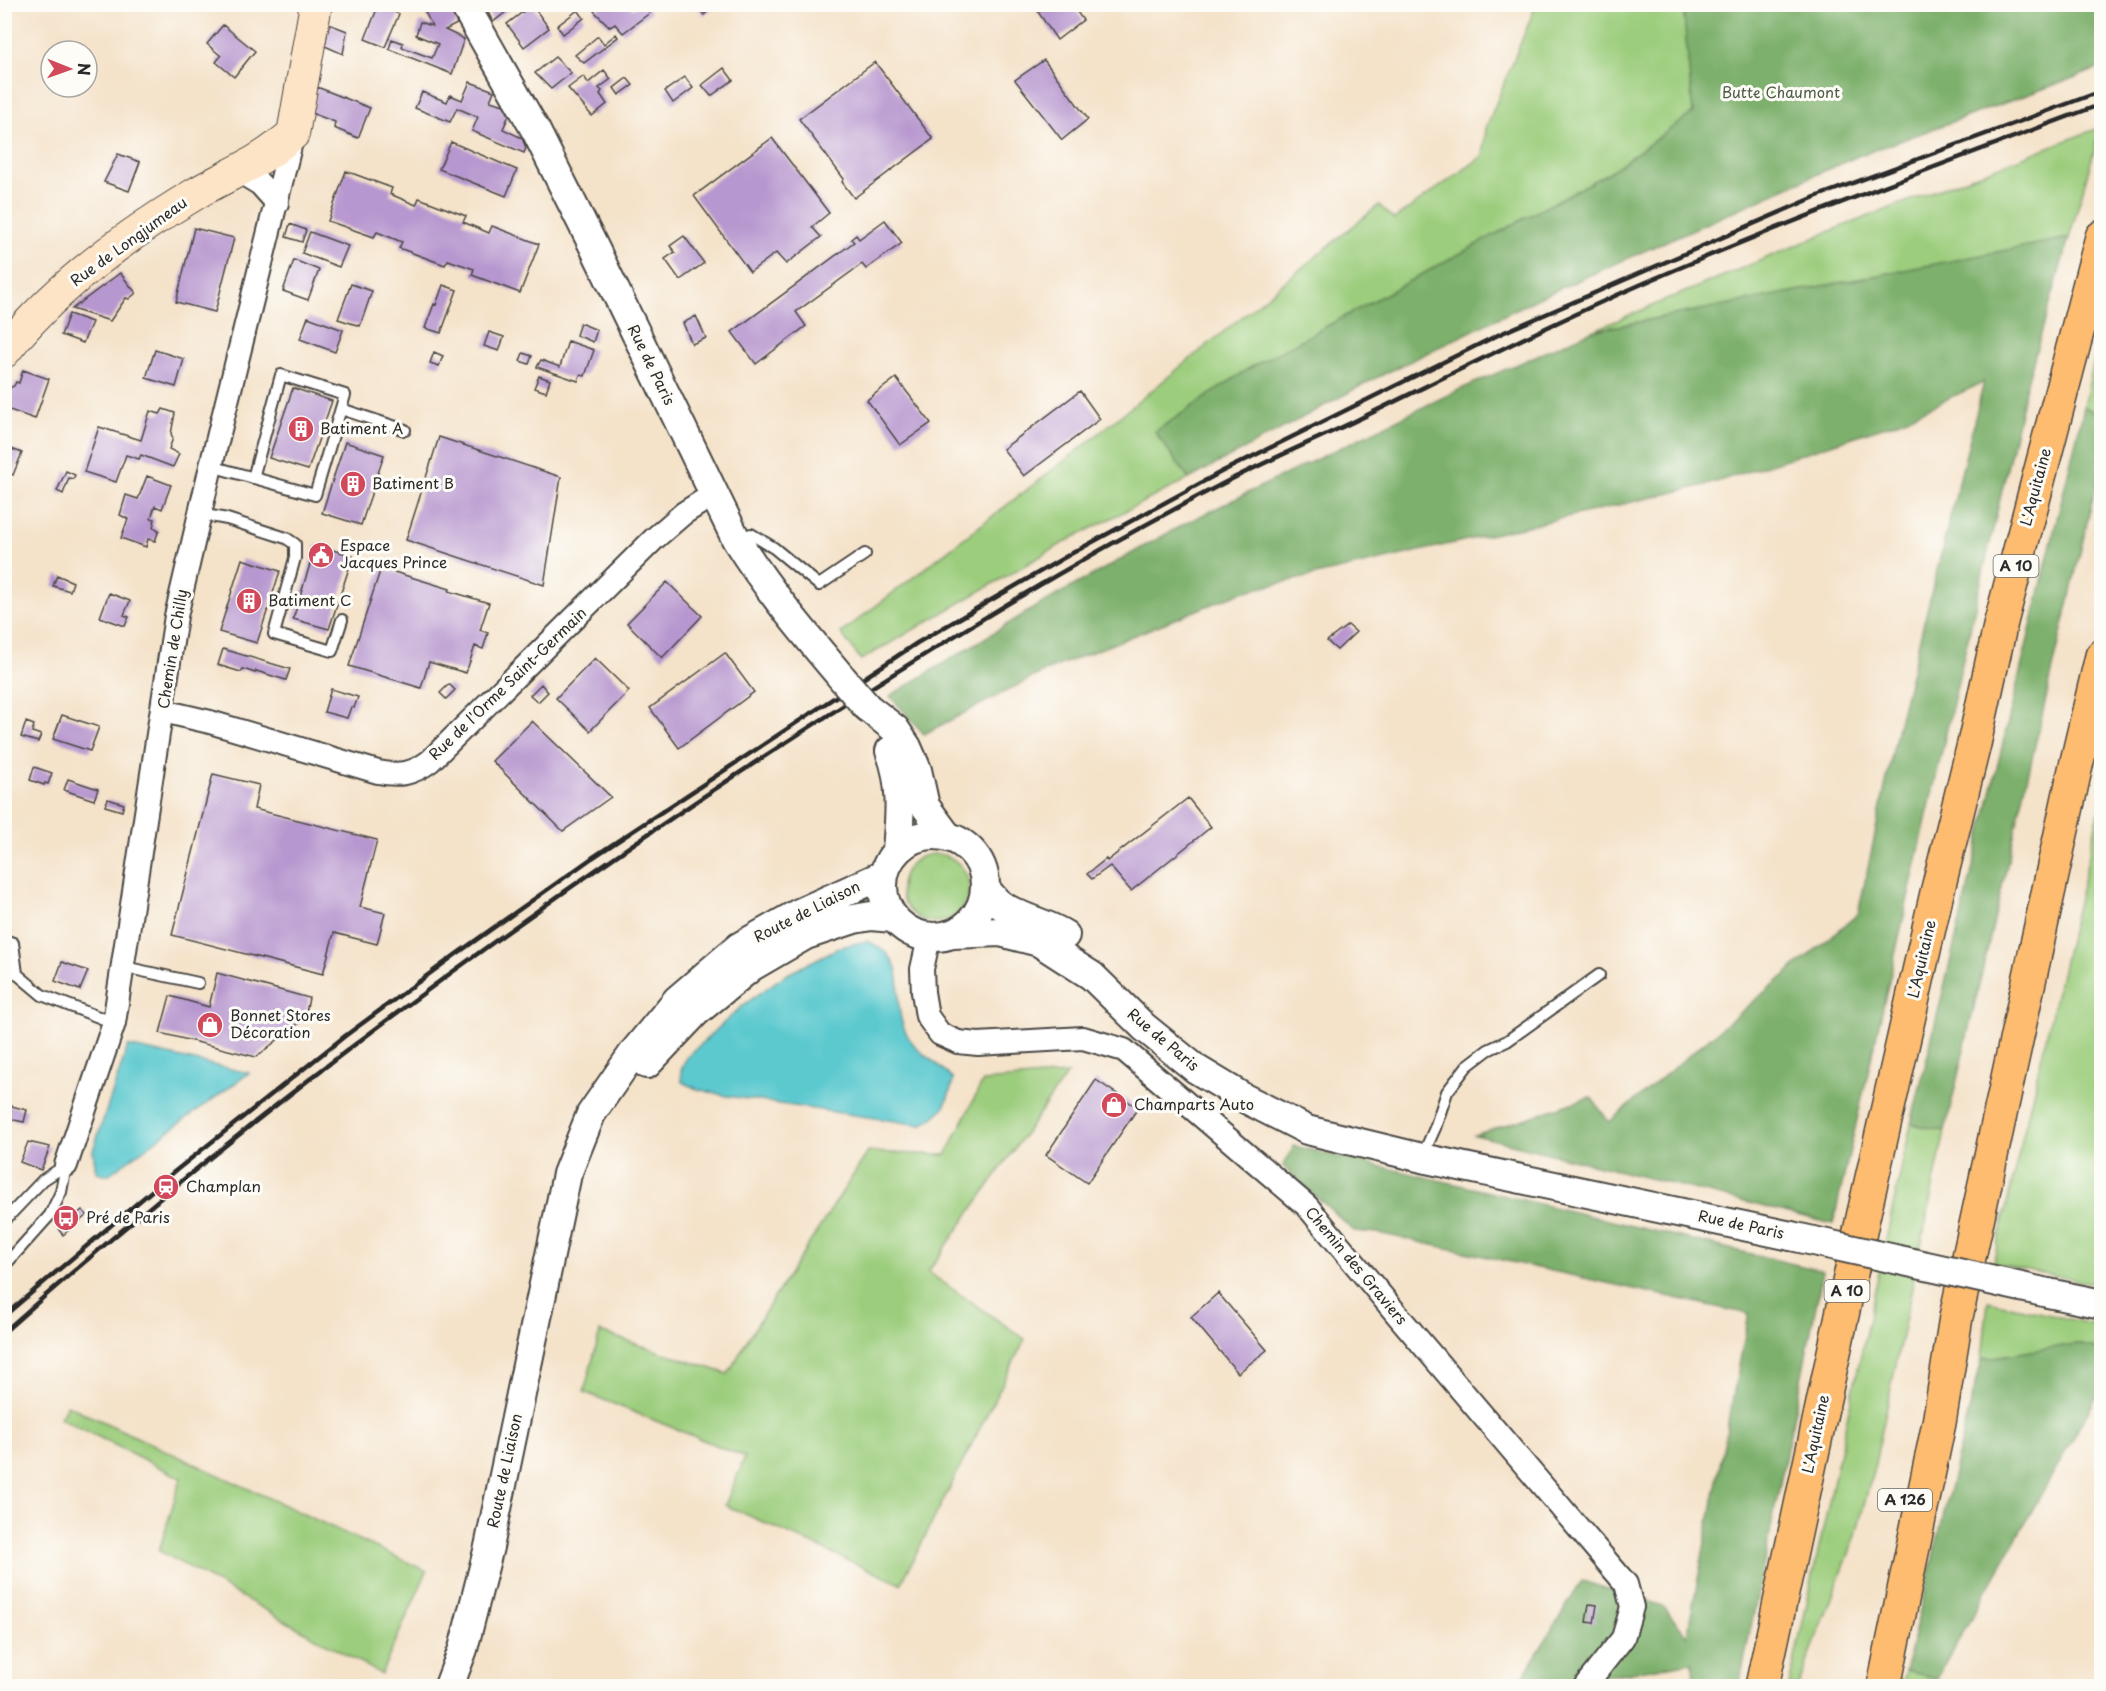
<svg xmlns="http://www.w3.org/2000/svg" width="2106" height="1691" font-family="'Playpen Sans',sans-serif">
	<rect width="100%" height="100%" fill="#fdfcf7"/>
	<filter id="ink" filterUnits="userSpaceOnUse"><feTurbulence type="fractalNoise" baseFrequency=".0167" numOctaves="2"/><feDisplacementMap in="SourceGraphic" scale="12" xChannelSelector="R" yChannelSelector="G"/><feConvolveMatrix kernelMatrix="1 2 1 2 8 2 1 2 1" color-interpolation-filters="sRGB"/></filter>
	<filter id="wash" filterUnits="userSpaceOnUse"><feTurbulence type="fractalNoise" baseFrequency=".008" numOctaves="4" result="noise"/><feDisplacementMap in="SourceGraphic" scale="24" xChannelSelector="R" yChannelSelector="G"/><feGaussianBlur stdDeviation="1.35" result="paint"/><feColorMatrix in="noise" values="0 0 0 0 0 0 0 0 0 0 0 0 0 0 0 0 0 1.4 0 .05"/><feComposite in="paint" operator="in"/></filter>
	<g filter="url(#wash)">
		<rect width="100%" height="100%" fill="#f4e2c9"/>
		<path fill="#9ccd7d" stroke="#647c54" stroke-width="1.5" d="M1536 5H1683L1693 113 1608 173 1248 369 1155 432 1189 479 1072 538 861 660 841 633 1081 448 1379 205 1394 219 1483 156 1486 128Z
			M2101 127 2069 238 1592 331 1833 230Z
			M2101 326V415L2084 407Z
			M2101 804V1285L1993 1263Z
			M901 888a34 34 0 1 1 68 0a34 34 0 1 1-68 0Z
			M1067 1074 928 1272 1025 1339 901 1584 725 1505 745 1457 584 1392 600 1332 728 1374 749 1337 868 1152 946 1155 983 1081Z
			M1911 1124 1945 1131 1874 1468 1855 1538 1798 1686H1789Z
			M1988 1301 2101 1326V1349L2076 1344 1982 1359Z
			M67 1405 427 1571 381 1674 159 1551 181 1478 60 1418Z
			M1905 1671 1937 1678 1935 1686H1903Z"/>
		<path fill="#7db06c" stroke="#546e4c" stroke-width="1.5" d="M1683 5H2101V68L1858 156 1543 296 1366 383 1189 479 1155 432 1248 369 1608 173 1693 113Z
			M2069 238 2026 386 1833 1224 1475 1135 1591 1097 1609 1122 1858 914 1899 722 1984 382 1898 422 1710 484 1242 592 1045 671 924 734 890 696 1034 608 1186 523 1452 393 1592 331Z
			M2084 407 2101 415V463L1945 1131 1911 1124Z
			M1294 1146 1823 1271 1739 1686H1694L1693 1662 1590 1679 1568 1686H1517L1582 1581 1663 1606 1687 1636 1749 1314 1378 1233 1354 1231 1283 1166Z
			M2076 1344 2101 1349V1389L1937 1678 1905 1671 1982 1359Z"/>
		<path fill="#5cc9cf" stroke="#447a7d" stroke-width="1.5" d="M867 941C915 963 890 990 903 1026 913 1054 937 1059 953 1080 947 1105 944 1113 921 1125L727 1096 697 1089 682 1082 681 1071 686 1058 742 1006 784 976 840 947Z
			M128 1046 249 1073 108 1175 96 1172 93 1150Z"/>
		<g id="blocks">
			<path fill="#b797cf" d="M379 4H384L383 7 399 14 385 47 365 39Z
				M421 4H448L457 24 445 30 464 39 452 74 389 49 392 39 403 43 402 47 432 58 438 44 416 35 420 22 432 26Z
				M484 4H516L493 22Z
				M603 4H628L633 9 638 4H644L651 12 623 33 615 24 610 27 594 11Z
				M695 4H717L704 15Z
				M1048 4H1071L1083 20 1057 40 1038 12Z
				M532 5 549 28 524 47 507 24Z
				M578 10 584 18 563 34 557 26Z
				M329 24 347 31 343 54 325 46Z
				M223 25 255 51 234 77 216 62 221 56 207 44Z
				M616 34 618 37 584 63 575 55 598 36 604 44Z
				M555 57 571 73 551 89 535 73Z
				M1044 60 1088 119 1062 140 1015 80Z
				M875 62 933 139 854 198 842 182 844 179 799 119Z
				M724 68 733 80 711 96 702 85Z
				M604 70 611 79 599 88 602 91 600 94 607 104 592 116 568 88 584 76 588 83Z
				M685 77 693 88 673 103 665 91Z
				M627 78 633 85 619 95 614 88Z
				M470 82 494 91 490 101 504 105 509 115 503 129 522 138 526 148 524 153 472 131 478 117 457 108 450 122 415 108 422 92 447 102 450 95 462 100Z
				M317 87 370 108 358 138 334 128 335 122 311 113Z
				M772 138 829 213 812 227 821 237 786 264 776 253 750 272 694 196Z
				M451 142 517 170 506 196 439 169Z
				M118 154 140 162 129 191 104 182Z
				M346 171 392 188 390 194 416 205 419 198 466 216 463 222 489 233 492 226 539 244 520 293 472 275 474 269 448 260 445 265 399 248 402 242 377 232 374 237 328 221Z
				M885 220 902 243 866 269 862 264 796 312 806 326 756 364 732 332 854 242 851 239 856 235 859 239Z
				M290 224 306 230 302 242 286 237Z
				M194 228 234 238 215 312 176 302Z
				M310 232 348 246 339 267 302 253Z
				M684 236 704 263 680 280 665 259 675 252 670 246Z
				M294 260 319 270 308 300 283 291Z
				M120 273 136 293 129 299 126 298 110 321 72 309Z
				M351 284 372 291 360 326 338 319Z
				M443 285 457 290 441 333 425 328 434 304 436 305Z
				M69 314 92 322 83 343 61 335Z
				M696 316 706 338 692 344 683 323Z
				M308 317 343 330 335 352 300 339Z
				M580 323 597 330 593 342 576 335Z
				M489 332 504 337 499 351 484 346Z
				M568 341 594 350 585 376 580 375 578 381 537 367 541 360 560 367Z
				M155 350 184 359 176 387 146 378Z
				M434 352 443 356 439 366 430 363Z
				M523 353 532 356 529 364 520 361Z
				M23 370 49 379 35 419 4 408V400L9 388 14 386 16 382 19 383Z
				M539 376 550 380 546 392 534 388Z
				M896 378 931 423 900 445 867 400Z
				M293 388 332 401 308 470 269 458Z
				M1080 391 1100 419 1024 476 1003 449Z
				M163 409 175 413 171 434 173 438 169 449 179 454 173 467 141 455 139 459 126 455 116 482 84 472 99 427 141 440 150 411 160 414Z
				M439 437 561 477 544 585 406 540Z
				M345 442 384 455 361 525 322 513Z
				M4 446 22 453 13 475 4 471Z
				M66 471 75 475 73 479 69 478 63 494 57 491Z
				M147 476 171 485 162 509 155 506 151 518 155 519 153 527 159 530 155 541 148 539 146 547 121 538 128 519 120 515 126 495 138 499Z
				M316 545 353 556 329 629 293 619Z
				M242 559 280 571 257 643 219 632Z
				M381 568 450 589 449 591 489 603 480 630 488 633 483 649 475 646 466 673 429 662 421 688 349 666Z
				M57 575 73 582 70 591 53 586Z
				M667 582 702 616 662 658 627 623Z
				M109 593 130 601 124 615 129 617 125 626 100 617Z
				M1348 625 1356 632 1337 650 1327 641Z
				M223 649 290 669 286 680 256 671 255 673 243 669 241 672 218 665Z
				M725 653 754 692 679 748 650 708Z
				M595 658 629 691 590 731 556 698Z
				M449 684 455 690 446 699 440 693Z
				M541 684 548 692 538 702 530 695Z
				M331 689 358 697 354 708 351 707 347 718 324 712Z
				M62 715 99 727 90 751 53 739Z
				M532 721 611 797 563 831 492 761Z
				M26 722 34 725 32 732 41 735 38 742 21 737Z
				M34 767 52 773 48 784 45 783 44 785 30 780Z
				M213 774 259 785 254 809 377 840 360 907 385 913 377 944 334 933 323 974 172 935Z
				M68 779 98 789 94 800 64 790Z
				M1188 798 1211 827 1131 891 1110 866 1092 879 1087 874 1106 859 1107 861Z
				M108 799 124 804 122 811 105 806Z
				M62 962 88 971 80 990 55 981Z
				M217 973 309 998 305 1018 256 1057 160 1033 170 996 209 1007Z
				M1096 1080 1138 1108 1087 1183 1046 1155Z
				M4 1104 27 1110 24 1122 4 1118Z
				M28 1142 50 1147 41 1170 20 1162Z
				M82 1210 87 1215 63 1235 59 1230Z
				M1218 1293 1267 1350 1238 1373 1191 1317Z
				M1589 1604 1597 1605 1594 1623 1586 1622Z"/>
		</g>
	</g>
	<g filter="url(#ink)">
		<use href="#blocks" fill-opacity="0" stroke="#494643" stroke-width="1.5"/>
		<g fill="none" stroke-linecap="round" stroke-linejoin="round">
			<g stroke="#494643" stroke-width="14">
				<path id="service" d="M341 409 405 430
					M211 466 315 495 345 395 281 375 253 478
					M200 514 227 519 286 538 295 544V558L274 634 332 651 342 620
					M737 539 751 534 774 548 819 585 865 554
					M4 940 13 943 17 974 42 995 114 1023
					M124 967 198 983
					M1422 1157 1435 1128 1447 1092 1467 1066 1488 1050 1507 1041 1599 975
					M4 1221 43 1180 66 1165
					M4 1266 50 1215 61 1192 66 1165"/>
			</g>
			<g stroke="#494643" stroke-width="26">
				<path id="minor" d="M237 170 260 184 277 203
					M163 711 210 722 378 772C399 776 413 774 430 761L655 538 684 513 714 494
					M929 938 922 969 923 992 927 1016 940 1034 958 1042 978 1044 1083 1038 1124 1050 1307 1206 1400 1318 1626 1584 1632 1607 1623 1638 1585 1686
					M66 1165 114 1023 176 616 211 466 293 134"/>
			</g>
			<g stroke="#494643" stroke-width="32">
				<path id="tertiary" d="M464 4 536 131 593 245 736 539C767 589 804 633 842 678
					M867 707 895 729 907 747 917 770 925 806 948 837
					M890 751C903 784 900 816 897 850
					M883 886a51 51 0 1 1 102 0a51 51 0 1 1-102 0Z
					M985 888C990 894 995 901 1001 905 1021 919 1045 922 1065 935
					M953 934 1000 932 1039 942 1092 976 1144 1027 1196 1069 1244 1098 1307 1130 1422 1158 1791 1236
					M647 1064 696 1012 751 967 806 935 854 919 871 916 893 918
					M2048 1293 2102 1304
					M449 1686 463 1649 489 1547 567 1174 591 1114 634 1052 677 1000 739 947 799 913 883 875"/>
			</g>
			<g stroke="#494643" stroke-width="34">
				<path id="secondary" d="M4 352C55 287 125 236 195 194 218 180 245 169 267 154 276 148 284 141 293 134L316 4"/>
			</g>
			<g stroke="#494643" stroke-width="36">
				<path id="motorway" d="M1762 1686 1864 1213 1936 897 1974 744 2001 622 2102 237
					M1884 1686 1939 1423 1956 1317 2074 774 2102 656"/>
			</g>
			<use href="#service" stroke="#fff" stroke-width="10"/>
			<use href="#minor" stroke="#fff" stroke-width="22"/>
			<use href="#tertiary" stroke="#fff" stroke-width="28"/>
			<use href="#secondary" stroke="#fee4c6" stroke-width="32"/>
			<use href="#motorway" stroke="#fdbc70" stroke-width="33"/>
			<path stroke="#2b2b2b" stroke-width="4.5" d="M4 1316 174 1172 345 1036 455 955 592 858 917 643 1067 556 1221 472 1500 334 1815 197 2102 91
				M4 1332C244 1119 500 929 768 754 916 658 1066 565 1222 484 1266 461 1311 442 1355 421 1466 367 1575 311 1689 264 1825 207 1963 156 2102 104"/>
			<g stroke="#494643" stroke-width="32" stroke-linecap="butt">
				<path id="tertiary-bridge" d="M842 678 867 707
					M1791 1236 2048 1293"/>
			</g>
			<use href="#tertiary-bridge" stroke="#fff" stroke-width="28"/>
		</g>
	</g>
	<defs>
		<g id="building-disc" transform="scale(1.35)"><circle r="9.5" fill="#d1495b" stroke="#fdfcf7"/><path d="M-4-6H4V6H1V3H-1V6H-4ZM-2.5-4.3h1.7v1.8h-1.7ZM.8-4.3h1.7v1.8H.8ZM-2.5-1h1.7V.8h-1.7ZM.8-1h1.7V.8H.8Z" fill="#fff"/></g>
		<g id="civic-disc" transform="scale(1.35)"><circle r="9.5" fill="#d1495b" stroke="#fdfcf7"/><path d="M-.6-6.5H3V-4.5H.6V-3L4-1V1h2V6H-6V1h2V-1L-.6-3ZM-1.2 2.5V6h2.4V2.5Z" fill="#fff"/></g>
		<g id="shop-disc" transform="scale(1.35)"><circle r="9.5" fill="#d1495b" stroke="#fdfcf7"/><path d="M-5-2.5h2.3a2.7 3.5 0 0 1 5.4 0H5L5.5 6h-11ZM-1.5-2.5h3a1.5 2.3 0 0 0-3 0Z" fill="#fff"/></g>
		<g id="station-disc" transform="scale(1.35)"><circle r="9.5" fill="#d1495b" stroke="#fdfcf7"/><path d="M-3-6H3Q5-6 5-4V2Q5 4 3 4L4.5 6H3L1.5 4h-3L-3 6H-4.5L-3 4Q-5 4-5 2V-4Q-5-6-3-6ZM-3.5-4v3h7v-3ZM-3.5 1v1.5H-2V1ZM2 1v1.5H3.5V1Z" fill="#fff"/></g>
		<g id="bus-disc" transform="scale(1.35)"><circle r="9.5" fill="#d1495b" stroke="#fdfcf7"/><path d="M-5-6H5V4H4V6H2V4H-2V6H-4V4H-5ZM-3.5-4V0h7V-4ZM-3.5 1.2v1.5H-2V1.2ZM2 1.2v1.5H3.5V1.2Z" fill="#fff"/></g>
	</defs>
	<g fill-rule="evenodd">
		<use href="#building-disc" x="301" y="429"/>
		<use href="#building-disc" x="353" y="484"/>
		<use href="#civic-disc" x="321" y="555"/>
		<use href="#building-disc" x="249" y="601"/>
		<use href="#shop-disc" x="210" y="1025"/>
		<use href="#shop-disc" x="1114" y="1105"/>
		<use href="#station-disc" x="166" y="1187"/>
		<use href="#bus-disc" x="66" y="1218"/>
	</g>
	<g text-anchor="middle" stroke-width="6" stroke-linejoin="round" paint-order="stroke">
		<g fill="#fdfcf7" stroke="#6a6a68" stroke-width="1.5">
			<rect x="1993.5" y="555" width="45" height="22" rx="4.5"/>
			<rect x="1824.5" y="1280" width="45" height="22" rx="4.5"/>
			<rect x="1878" y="1489" width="54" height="22" rx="4.5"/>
		</g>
		<g font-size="14" font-weight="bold" fill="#2b2b2b">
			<text x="2016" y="571">A 10</text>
			<text x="1847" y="1296">A 10</text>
			<text x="1905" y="1505">A 126</text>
		</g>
		<g font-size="15" fill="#4d5c44" stroke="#fdfcf7">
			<text x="1781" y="98">Butte Chaumont</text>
		</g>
		<g font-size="15" fill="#2b2b2b" stroke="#fdfcf7">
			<text transform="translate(129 242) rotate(-36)" y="5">Rue de Longjumeau</text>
			<text transform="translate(651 365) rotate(64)" y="5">Rue de Paris</text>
			<text transform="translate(2036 487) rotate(-75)" y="5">L'Aquitaine</text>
			<text transform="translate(173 649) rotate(-81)" y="5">Chemin de Chilly</text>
			<text transform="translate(508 684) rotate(-44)" y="5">Rue de l'Orme Saint-Germain</text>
			<text transform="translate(807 912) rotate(-27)" y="5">Route de Liaison</text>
			<text transform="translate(1922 959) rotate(-77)" y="5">L'Aquitaine</text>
			<text transform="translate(1163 1040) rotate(40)" y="5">Rue de Paris</text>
			<text transform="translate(1741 1225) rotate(12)" y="5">Rue de Paris</text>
			<text transform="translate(1356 1266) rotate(50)" y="5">Chemin des Graviers</text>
			<text transform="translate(1816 1434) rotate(-78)" y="5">L'Aquitaine</text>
			<text transform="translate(505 1471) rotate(-78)" y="5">Route de Liaison</text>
		</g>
		<g font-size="15" fill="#2b2b2b" stroke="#fdfcf7" text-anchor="start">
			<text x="320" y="434">Batiment A</text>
			<text x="372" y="489">Batiment B</text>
			<text x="340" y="551">Espace<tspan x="340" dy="17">Jacques Prince</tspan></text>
			<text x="268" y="606">Batiment C</text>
			<text x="230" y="1021">Bonnet Stores<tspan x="230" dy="17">Décoration</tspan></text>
			<text x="1134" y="1110">Champarts Auto</text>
			<text x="186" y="1192">Champlan</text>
			<text x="86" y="1223">Pré de Paris</text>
		</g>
	</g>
	<rect width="2106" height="1691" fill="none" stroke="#fdfcf7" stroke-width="24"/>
	<g transform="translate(69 69) rotate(91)"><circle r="28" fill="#fdfcf7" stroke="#a9a8a5" stroke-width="1.5"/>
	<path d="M0-4.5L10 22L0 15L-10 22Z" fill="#d1495b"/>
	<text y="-9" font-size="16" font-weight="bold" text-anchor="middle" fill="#2b2b2b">N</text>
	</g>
</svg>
